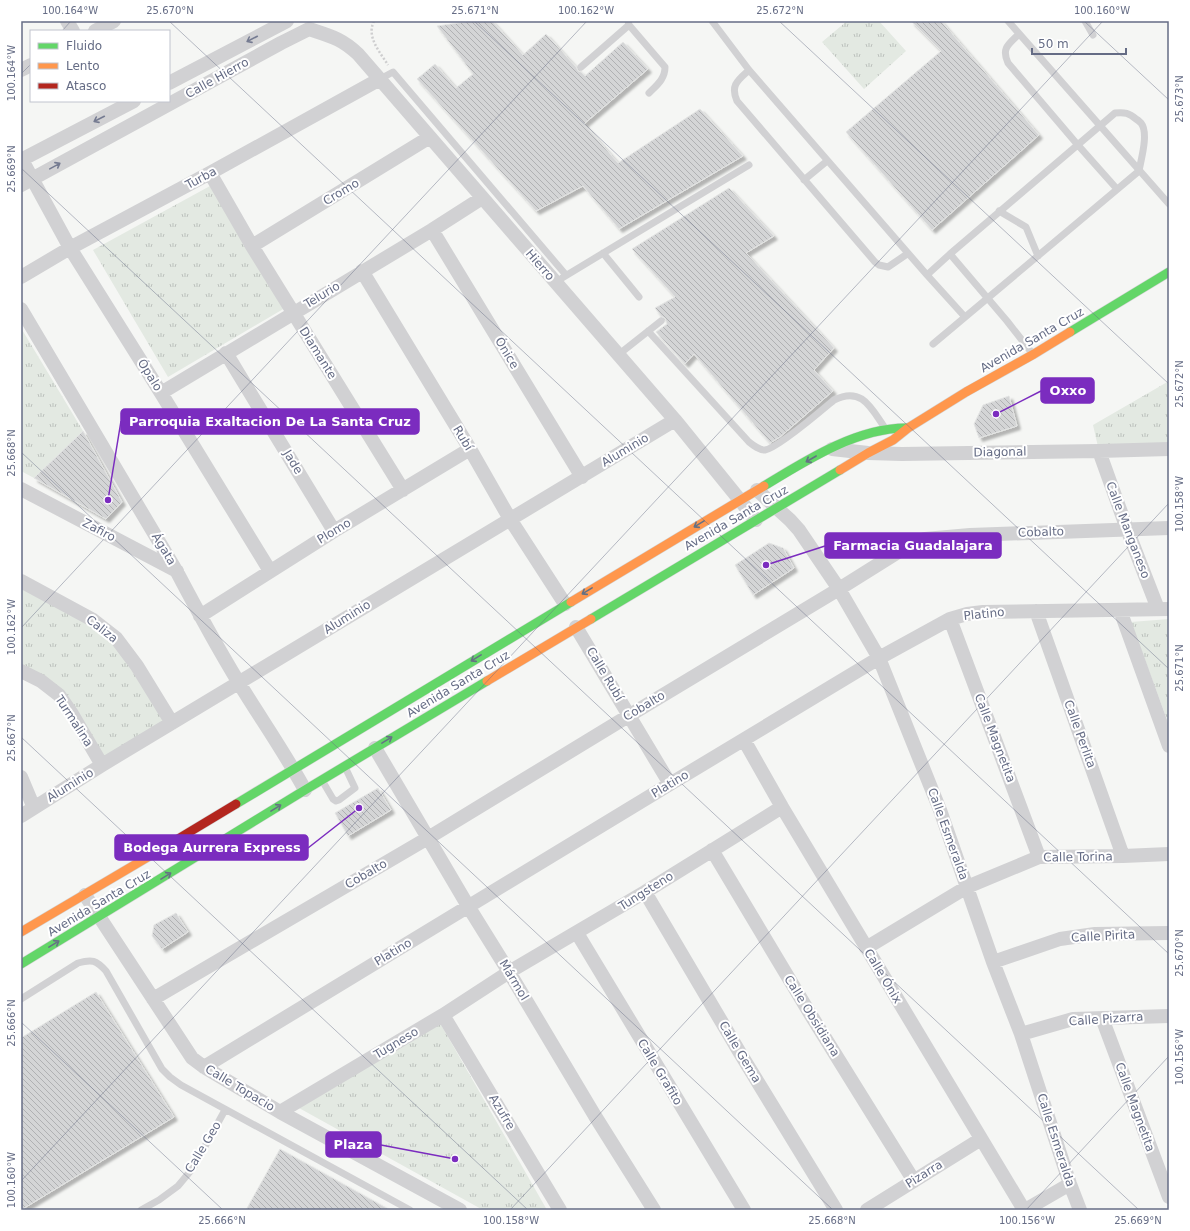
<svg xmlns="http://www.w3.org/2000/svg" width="1190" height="1231" font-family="'DejaVu Sans',sans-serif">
	<defs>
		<pattern id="park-tufts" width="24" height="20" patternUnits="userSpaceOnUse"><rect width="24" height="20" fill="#e3e9e2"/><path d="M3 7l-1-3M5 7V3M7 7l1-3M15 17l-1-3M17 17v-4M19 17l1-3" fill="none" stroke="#bcc1bd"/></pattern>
		<pattern id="building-back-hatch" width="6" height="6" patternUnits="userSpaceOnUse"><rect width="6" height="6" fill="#d4d5d6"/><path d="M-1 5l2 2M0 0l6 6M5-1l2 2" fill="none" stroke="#b0b1b3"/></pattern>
		<filter id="shadow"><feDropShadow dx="3.5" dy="3.5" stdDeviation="1" flood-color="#0004"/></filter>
	</defs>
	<rect width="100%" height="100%" fill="#f5f6f4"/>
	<path fill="url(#park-tufts)" d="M847 21H879L906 51 864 89 822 42Z
		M210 186 285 308 168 377 93 250Z
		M21 328 83 431 34 478 21 471Z
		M1169 381V449L1099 451 1093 425Z
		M21 581 116 638 172 723 102 765 72 714 21 671Z
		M1169 619V725L1131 622Z
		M440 1023 547 1210H483L299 1108Z"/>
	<path fill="url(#building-back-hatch)" stroke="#e4e5e4" filter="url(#shadow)" d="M472 21H492L523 55 546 34 576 67 578 71 581 72 585 76 623 42 648 69 584 124 618 163 700 109 743 156 619 229 583 186 536 211 417 79 435 64 456 88 473 74 437 26Z
		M911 21H941L1039 135 932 230 846 132 941 51Z
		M729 188 774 236 746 253 834 348 814 370 833 391 780 437 770 443 694 354 685 364 656 332 667 324 665 318 661 316 655 308 675 297 632 249Z
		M1009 396 1017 426 979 438 974 424 983 405Z
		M83 431 122 502 106 519 34 478Z
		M769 543 783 548 794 568 753 595 735 565Z
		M378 788 391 810 348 836 335 813Z
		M176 913 188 932 162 949 152 936 154 925Z
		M96 992 174 1117 21 1210V1038Z
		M280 1149 390 1210H246Z"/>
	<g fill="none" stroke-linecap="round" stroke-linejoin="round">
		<g stroke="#d2d3d4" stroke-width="10">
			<path id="fast" d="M1070 332 1169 272
				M764 486C805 461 856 428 906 428
				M591 619 840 470
				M236 804 571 602
				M21 964 305 790 487 681"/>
		</g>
		<g stroke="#d2d3d4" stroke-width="10">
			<path id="slow" d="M840 470 868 453 893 440 908 428 966 392 1034 354 1070 332
				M571 602 764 486
				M487 681 591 619
				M21 932 153 854"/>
		</g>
		<g stroke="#d2d3d4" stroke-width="10">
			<path id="jam" d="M153 854 236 804"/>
		</g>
		<path stroke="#cececf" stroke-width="2.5" stroke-dasharray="2 2" stroke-linecap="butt" d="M374 21C366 37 380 52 388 65"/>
		<path stroke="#d1d1d3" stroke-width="7" d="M628 21 629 25 665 67C665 79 657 85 649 93
			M712 21 749 70 927 275
			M1008 21 1169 204
			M1085 21 1093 35
			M1019 34C1009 44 1001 48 1008 63L1077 144 1117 189
			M581 67 629 25
			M749 70C738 80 730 85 737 101L875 262 879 265 888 267 907 254
			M380 79 393 72 566 275
			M804 180 827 161
			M999 211 1026 227 1038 256
			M603 253 639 297
			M562 278 749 165
			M965 317 927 275 950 254 1007 321 1032 353
			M648 331 749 442C754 446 759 450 765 450 778 448 822 410 834 400 862 386 871 408 885 428
			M933 344 1139 171C1141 159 1149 133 1141 123 1140 122 1138 120 1136 119 1129 113 1125 112 1115 113L950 254
			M618 355 661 321
			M323 782 333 799 336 801 339 800 355 788 345 767
			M21 999 78 963C92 959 96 960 106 971L162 1069 170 1077 181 1085 410 1210
			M141 1210 159 1200 178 1186 193 1168 225 1110"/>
		<path stroke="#d1d1d3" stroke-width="14" d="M67 21 73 31
			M309 29C330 36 341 38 358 54L675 420 756 520
			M95 31 114 21
			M21 70 31 65
			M169 83 287 21
			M21 158 70 248 161 393 270 571
			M21 160 134 101
			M210 173 252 246 403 490
			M21 185 281 43 309 29
			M432 230 582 477
			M252 246 430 137
			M362 271 470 449 510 519 565 604
			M21 277 70 248 210 173 380 79
			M21 309 177 572C197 610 217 647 239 683 261 719 285 753 305 790
			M226 353 334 531
			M161 393 432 230 482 198
			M832 449 868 453 902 454 1099 451 1169 449
			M1099 451 1127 529 1158 609
			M21 489 177 571
			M757 490 790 520 799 530 839 589 879 658 940 810 993 962 1021 1034 1070 1184 1080 1210
			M21 581 93 620 116 638 137 666 172 723
			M1120 610 1169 746
			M1036 611 1123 856
			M200 616 334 531 470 449
			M950 619 1039 857
			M576 627 670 784
			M21 671 41 681 59 695 72 714 102 765
			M744 740 782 807 1024 1210
			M375 748 468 906 509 972 595 1116 654 1210
			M21 777 34 808
			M21 816 102 765 675 420
			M712 850 809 1012 914 1181
			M645 892 740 1053 836 1210
			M85 895 192 1058 204 1067 280 1112 460 1210
			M577 933 744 1210
			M866 948 967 887 1039 857 1123 856 1169 854
			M993 962 1060 939 1095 934 1169 933
			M153 999 428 838 630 715 839 589 906 547 925 539 970 535 1169 528
			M443 1015 560 1210
			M1102 1018 1169 1197
			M1021 1034 1073 1019 1169 1016
			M204 1067 670 784 879 658 950 619 967 614 983 612 1169 609
			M280 1112 443 1015 509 972 645 892 782 807
			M867 1210 981 1139
			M1025 1210 1070 1184"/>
		<use href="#fast" stroke="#63d668" stroke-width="9"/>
		<use href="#slow" stroke="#ff974d" stroke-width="9"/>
		<use href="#jam" stroke="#b3261e" stroke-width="9"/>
	</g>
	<defs><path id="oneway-shaft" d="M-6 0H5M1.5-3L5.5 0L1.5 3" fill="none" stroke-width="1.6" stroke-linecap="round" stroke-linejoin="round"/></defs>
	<g stroke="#757b91">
		<use href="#oneway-shaft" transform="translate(252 39) rotate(153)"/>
		<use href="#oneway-shaft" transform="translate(99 119) rotate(153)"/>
		<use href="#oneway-shaft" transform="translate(55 166) rotate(-29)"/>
	</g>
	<g stroke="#657184">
		<use href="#oneway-shaft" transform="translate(811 459) rotate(150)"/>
		<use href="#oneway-shaft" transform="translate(699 524) rotate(149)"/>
		<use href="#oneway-shaft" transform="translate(587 591) rotate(149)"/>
		<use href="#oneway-shaft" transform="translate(476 658) rotate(149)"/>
		<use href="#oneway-shaft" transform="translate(387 740) rotate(-31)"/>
		<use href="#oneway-shaft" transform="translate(276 808) rotate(-32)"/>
		<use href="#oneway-shaft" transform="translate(166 876) rotate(-32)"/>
		<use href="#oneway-shaft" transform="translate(54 944) rotate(-31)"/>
	</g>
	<path fill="none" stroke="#656c85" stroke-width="1" stroke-opacity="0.45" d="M169 21 1169 954M474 21 1169 669M779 21 1169 384M1084 21 1169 100M62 31 71 21M21 74 31 64M21 168 1139 1210M21 452 833 1210M21 628 587 21M21 737 528 1210M21 1022 223 1210M21 1181 1103 21M510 1210 1169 503M1026 1210 1169 1056"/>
	<g text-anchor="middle" stroke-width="4" stroke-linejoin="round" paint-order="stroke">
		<g font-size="12" fill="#656c85" stroke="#fff">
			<text transform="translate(217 78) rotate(-29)" y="4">Calle Hierro</text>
			<text transform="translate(201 178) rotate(-28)" y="4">Turba</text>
			<text transform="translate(341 192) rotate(-31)" y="4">Cromo</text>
			<text transform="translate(540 265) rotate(49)" y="4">Hierro</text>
			<text transform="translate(322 295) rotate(-31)" y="4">Telurio</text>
			<text transform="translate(1032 340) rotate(-30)" y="4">Avenida Santa Cruz</text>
			<text transform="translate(318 353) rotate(58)" y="4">Diamante</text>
			<text transform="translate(507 353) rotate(59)" y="4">Ónice</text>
			<text transform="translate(150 375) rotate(58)" y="4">Ópalo</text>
			<text transform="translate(463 438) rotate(59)" y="4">Rubí</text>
			<text transform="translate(625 450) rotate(-31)" y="4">Aluminio</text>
			<text transform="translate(1000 452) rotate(-1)" y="4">Diagonal</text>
			<text transform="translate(293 462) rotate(59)" y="4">Jade</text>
			<text transform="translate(736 518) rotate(-30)" y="4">Avenida Santa Cruz</text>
			<text transform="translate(99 530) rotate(28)" y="4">Zafiro</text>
			<text transform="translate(1128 530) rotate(69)" y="4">Calle Manganeso</text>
			<text transform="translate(334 531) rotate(-31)" y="4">Plomo</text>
			<text transform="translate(1041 532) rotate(-2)" y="4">Cobalto</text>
			<text transform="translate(164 549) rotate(59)" y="4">Ágata</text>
			<text transform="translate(984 614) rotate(-6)" y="4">Platino</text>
			<text transform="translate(347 617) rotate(-32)" y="4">Aluminio</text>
			<text transform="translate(102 629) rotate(38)" y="4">Caliza</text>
			<text transform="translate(605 674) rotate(59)" y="4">Calle Rubí</text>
			<text transform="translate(458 684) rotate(-31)" y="4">Avenida Santa Cruz</text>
			<text transform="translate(644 706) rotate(-31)" y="4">Cobalto</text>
			<text transform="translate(74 721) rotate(57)" y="4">Turmalina</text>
			<text transform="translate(1080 734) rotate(70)" y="4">Calle Perlita</text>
			<text transform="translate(995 738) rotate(69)" y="4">Calle Magnetita</text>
			<text transform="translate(670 784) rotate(-31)" y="4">Platino</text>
			<text transform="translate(70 785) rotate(-32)" y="4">Aluminio</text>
			<text transform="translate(948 834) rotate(70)" y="4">Calle Esmeralda</text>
			<text transform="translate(1078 857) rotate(-1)" y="4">Calle Torina</text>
			<text transform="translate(366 874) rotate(-30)" y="4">Cobalto</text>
			<text transform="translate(646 891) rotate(-32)" y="4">Tungsteno</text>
			<text transform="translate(99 903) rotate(-31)" y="4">Avenida Santa Cruz</text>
			<text transform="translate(1103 936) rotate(-3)" y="4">Calle Pirita</text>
			<text transform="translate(393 952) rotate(-31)" y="4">Platino</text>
			<text transform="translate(883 976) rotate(59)" y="4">Calle Ónix</text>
			<text transform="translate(514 980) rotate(59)" y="4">Mármol</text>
			<text transform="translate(812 1016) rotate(58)" y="4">Calle Obsidiana</text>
			<text transform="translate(1106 1019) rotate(-4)" y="4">Calle Pizarra</text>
			<text transform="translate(396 1043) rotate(-31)" y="4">Tugneso</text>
			<text transform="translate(740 1052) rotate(59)" y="4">Calle Gema</text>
			<text transform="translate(660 1072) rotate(59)" y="4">Calle Grafito</text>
			<text transform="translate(240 1088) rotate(31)" y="4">Calle Topacio</text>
			<text transform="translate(1135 1107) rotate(70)" y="4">Calle Magnetita</text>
			<text transform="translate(502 1112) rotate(59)" y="4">Azufre</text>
			<text transform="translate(1056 1140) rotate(72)" y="4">Calle Esmeralda</text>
			<text transform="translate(203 1147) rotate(-59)" y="4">Calle Geo</text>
			<text transform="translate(924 1174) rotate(-32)" y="4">Pizarra</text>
		</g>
	</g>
	<path fill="none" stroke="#7b2cbf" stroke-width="1.5" d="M996 414L1041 391M108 500L121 421M766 565L825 546M359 808L308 848M455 1159L381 1145"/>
	<g fill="#7b2cbf" stroke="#fff" stroke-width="1.5">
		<circle cx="996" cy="414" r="4"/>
		<circle cx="108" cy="500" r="4"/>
		<circle cx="766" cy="565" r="4"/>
		<circle cx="359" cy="808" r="4"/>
		<circle cx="455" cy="1159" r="4"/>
	</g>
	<g fill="#7b2cbf" stroke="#7b2cbf" stroke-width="1.5">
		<rect x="1041" y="378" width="53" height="25" rx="4"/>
		<rect x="121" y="409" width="298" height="25" rx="4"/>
		<rect x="825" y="533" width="176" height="25" rx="4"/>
		<rect x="115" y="835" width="193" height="25" rx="4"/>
		<rect x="326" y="1132" width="55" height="25" rx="4"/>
	</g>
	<g font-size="13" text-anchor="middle" font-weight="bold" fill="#fff">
		<text x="1068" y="395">Oxxo</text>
		<text x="270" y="426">Parroquia Exaltacion De La Santa Cruz</text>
		<text x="913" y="550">Farmacia Guadalajara</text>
		<text x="212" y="852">Bodega Aurrera Express</text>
		<text x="353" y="1149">Plaza</text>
	</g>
	<rect width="1190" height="1231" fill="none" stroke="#ffffff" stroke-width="44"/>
	<rect x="30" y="30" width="140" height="72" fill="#ffffff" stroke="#c1c4ce"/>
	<rect x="38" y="43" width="20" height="6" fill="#63d668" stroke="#c1c4ce"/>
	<text x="66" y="50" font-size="12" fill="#656c85">Fluido</text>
	<rect x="38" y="63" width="20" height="6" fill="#ff974d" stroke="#c1c4ce"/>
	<text x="66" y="70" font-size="12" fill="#656c85">Lento</text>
	<rect x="38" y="83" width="20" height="6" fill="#b3261e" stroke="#c1c4ce"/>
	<text x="66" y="90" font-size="12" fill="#656c85">Atasco</text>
	<path d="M1032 48v6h94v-6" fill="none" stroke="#656c85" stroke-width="2"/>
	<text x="1038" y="48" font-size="12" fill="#656c85" stroke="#ffffff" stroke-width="3" paint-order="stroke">50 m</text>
	<rect x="22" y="22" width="1146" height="1187" fill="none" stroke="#656c85" stroke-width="1.5"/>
	<g font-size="10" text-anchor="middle" fill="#656c85">
		<text x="70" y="14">100.164°W</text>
		<text x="170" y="14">25.670°N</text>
		<text x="475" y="14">25.671°N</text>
		<text x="586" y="14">100.162°W</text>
		<text x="780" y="14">25.672°N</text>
		<text x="1102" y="14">100.160°W</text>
		<text transform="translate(11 73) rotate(-90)" y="4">100.164°W</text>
		<text transform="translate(1179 99) rotate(-90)" y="4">25.673°N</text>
		<text transform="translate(11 169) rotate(-90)" y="4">25.669°N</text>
		<text transform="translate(1179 384) rotate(-90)" y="4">25.672°N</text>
		<text transform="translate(11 453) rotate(-90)" y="4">25.668°N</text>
		<text transform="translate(1179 504) rotate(-90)" y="4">100.158°W</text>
		<text transform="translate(11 627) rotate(-90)" y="4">100.162°W</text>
		<text transform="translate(1179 668) rotate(-90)" y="4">25.671°N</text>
		<text transform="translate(11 738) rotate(-90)" y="4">25.667°N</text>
		<text transform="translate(1179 953) rotate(-90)" y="4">25.670°N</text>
		<text transform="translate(11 1023) rotate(-90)" y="4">25.666°N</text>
		<text transform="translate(1179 1057) rotate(-90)" y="4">100.156°W</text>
		<text transform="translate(11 1180) rotate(-90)" y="4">100.160°W</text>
		<text x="222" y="1224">25.666°N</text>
		<text x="511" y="1224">100.158°W</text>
		<text x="832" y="1224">25.668°N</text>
		<text x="1027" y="1224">100.156°W</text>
		<text x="1138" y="1224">25.669°N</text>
	</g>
</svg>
